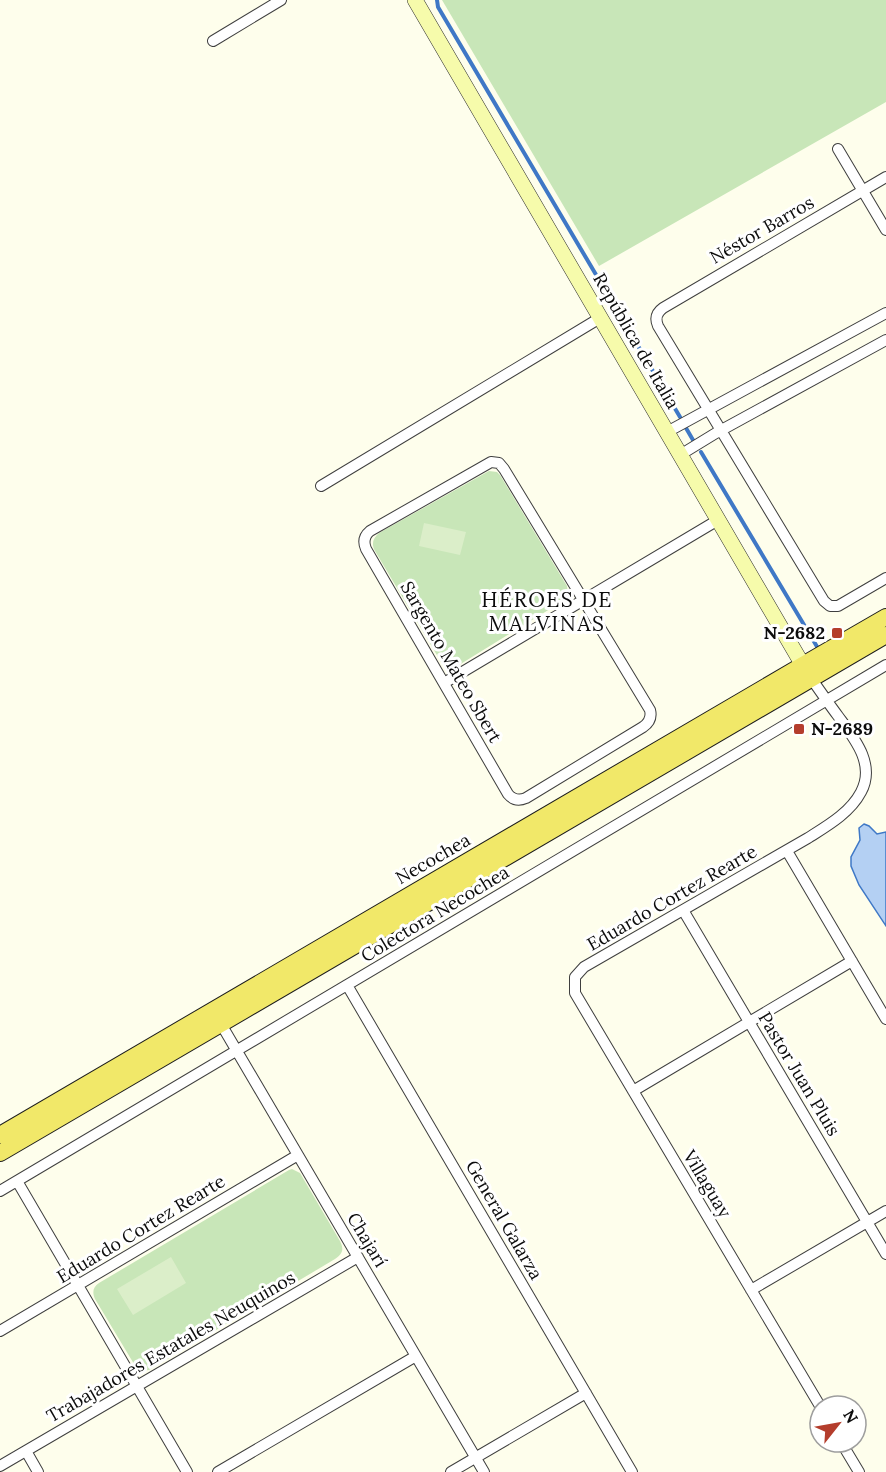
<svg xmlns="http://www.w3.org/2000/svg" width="886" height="1472" font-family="Lora,serif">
	<rect width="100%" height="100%" fill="#fefeec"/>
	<path fill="#c8e6b8" d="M442 0H886V102L599 266Z
		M489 471 497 472 500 475 567 586 568 594 563 601 459 665C452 668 446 667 441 662L375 551C371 544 373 538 379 533Z
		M292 1169 300 1173 340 1241C344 1249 343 1254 335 1259L149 1370C142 1371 138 1369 134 1364L95 1299C92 1292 93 1287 99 1283L289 1170Z"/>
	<path fill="#dbeec9" d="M424 523 466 532 460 555 419 546Z
		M171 1257 186 1283 133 1315 117 1289Z"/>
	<path fill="#b4d0f3" stroke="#3f78c6" stroke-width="1.5" d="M864 824 869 826 877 834 886 832V926L859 885 851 866V857L860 840 859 828Z"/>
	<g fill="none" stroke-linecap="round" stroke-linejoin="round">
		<path stroke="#3f78c6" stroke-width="4" d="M437 0 438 7 680 417
			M686 428 693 440
			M701 452 819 650"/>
		<g stroke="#3f3f3f" stroke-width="12">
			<path id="street" d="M213 41 281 0
				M838 149 886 230
				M886 177 663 308C656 313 655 319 658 326L824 601 830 606H838L886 578
				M667 432 886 313
				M680 455 716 433 886 340
				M491 462 499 463 504 469 650 710C652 718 649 723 643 727L526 798C519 801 513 800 508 794L366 549C363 542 364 536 370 531Z
				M321 486 600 318
				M811 678C820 691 829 704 838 716 854 738 876 764 861 792 850 813 827 826 808 838L584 967 575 977V993L820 1406
				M444 683 718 520
				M787 851 886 1019
				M683 910 886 1254
				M347 985 632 1472
				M221 1024 484 1472
				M633 1091 852 961
				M17 1181 187 1472
				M0 1191 886 665
				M751 1290 886 1211
				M0 1331 298 1155
				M841 1442 859 1472
				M26 1451 38 1472
				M0 1466 358 1257
				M218 1472 416 1356
				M451 1472 586 1393"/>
		</g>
		<g stroke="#2e2e2e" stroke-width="16">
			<path id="secondary" d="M415 0 808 674"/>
		</g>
		<g stroke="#1d1d1d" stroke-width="18">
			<path id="primary" d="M0 1135 803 665 886 617
				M0 1153 886 635"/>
		</g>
		<use href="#street" stroke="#fff" stroke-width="10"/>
		<use href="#secondary" stroke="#f6fbab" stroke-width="15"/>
		<use href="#primary" stroke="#f1e869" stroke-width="16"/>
	</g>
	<g fill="#b43d2c" stroke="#fff" stroke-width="2">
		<rect x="831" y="627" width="12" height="12" rx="3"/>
		<rect x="793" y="723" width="12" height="12" rx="3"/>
	</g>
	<g text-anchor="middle" stroke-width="6" stroke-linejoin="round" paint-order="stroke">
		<g font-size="18" fill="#0c0c0c" stroke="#fff">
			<text transform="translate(762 230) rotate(-30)" y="6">Néstor Barros</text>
			<text transform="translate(636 341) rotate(60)" y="6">República de Italia</text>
			<text transform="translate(451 662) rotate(60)" y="6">Sargento Mateo Sbert</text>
			<text transform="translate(433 859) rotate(-30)" y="6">Necochea</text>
			<text transform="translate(672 898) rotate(-30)" y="6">Eduardo Cortez Rearte</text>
			<text transform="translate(435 914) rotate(-31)" y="6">Colectora Necochea</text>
			<text transform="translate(799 1074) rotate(59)" y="6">Pastor Juan Pluis</text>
			<text transform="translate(707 1184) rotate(59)" y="6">Villaguay</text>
			<text transform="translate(504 1220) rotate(60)" y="6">General Galarza</text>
			<text transform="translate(141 1229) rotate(-31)" y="6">Eduardo Cortez Rearte</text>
			<text transform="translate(367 1240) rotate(59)" y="6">Chajarí</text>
			<text transform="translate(171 1347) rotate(-30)" y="6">Trabajadores Estatales Neuquinos</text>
		</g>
		<g font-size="18" font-weight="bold" fill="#0c0c0c" stroke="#fff" text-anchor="end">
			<text x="825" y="639">N-2682</text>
			<text x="811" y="735" text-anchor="start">N-2689</text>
		</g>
		<g font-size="21" letter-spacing="1.5" fill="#0c0c0c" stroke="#fff">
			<text x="547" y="607">HÉROES DE<tspan x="547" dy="24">MALVINAS</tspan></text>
		</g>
	</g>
	<g transform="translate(838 1424) rotate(59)"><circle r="28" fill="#ffffff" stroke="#9e9e9e" stroke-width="1.5"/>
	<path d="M0-4.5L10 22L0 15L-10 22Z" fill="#b43d2c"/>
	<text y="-9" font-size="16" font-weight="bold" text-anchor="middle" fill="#0c0c0c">N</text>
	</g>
</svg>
